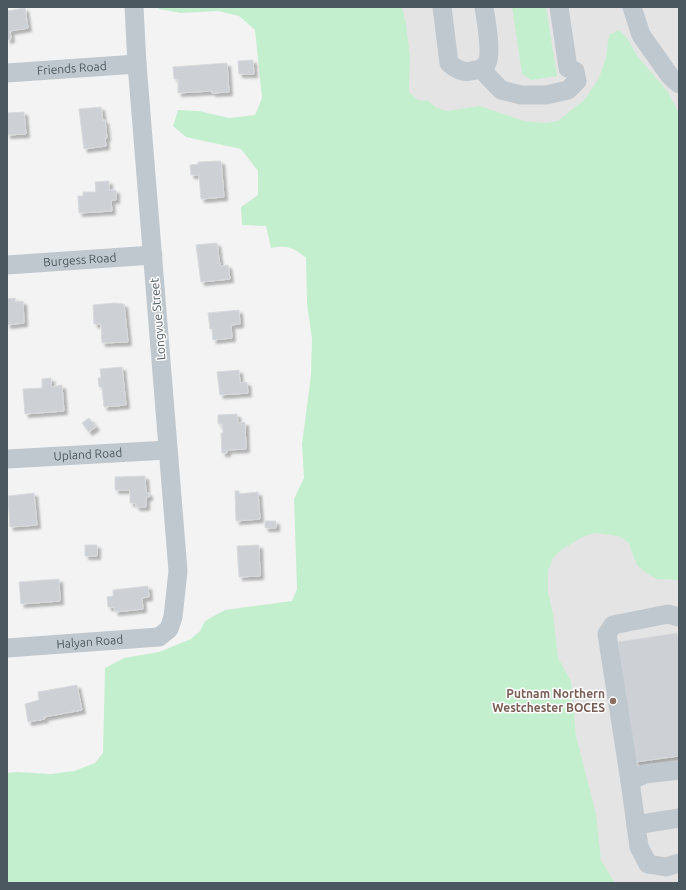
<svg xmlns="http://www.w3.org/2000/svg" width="686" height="890" font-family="Ubuntu,sans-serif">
	<defs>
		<filter id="shadow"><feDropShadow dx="3.5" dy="3.5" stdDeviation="1" flood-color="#0004"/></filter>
	</defs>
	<rect width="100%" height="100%" fill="#f4f3f3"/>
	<path fill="#e5e4e4" d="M395 7H679V210L408 144Z
		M518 518 679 520V883H577Z"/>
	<path fill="#c4efcf" d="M158 7H402L406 24 410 57 409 92 418 100 428 101 437 108 447 111 480 106 524 121 546 123 558 121 585 99 598 80 606 58 609 35 619 30 627 38 638 57 668 92 679 113V580L656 579 646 573 637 565 628 542 618 536 595 533 582 537 561 550 553 558 548 570V592L553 614 558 658 571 681 576 736 596 814 601 860 615 883H7V773L18 772 51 774 74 771 95 763 103 753 105 668 124 658 159 652 191 639 200 631 205 621 225 610 292 601 297 589 294 499 304 478 302 444 311 375 312 339 307 304 306 258C293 247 287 245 271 248L266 226 242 225 241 207 258 195V171L241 149 186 137 173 126 178 110 199 111 229 118 255 115 262 98 255 30 239 16 218 11 181 13 159 9Z
		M512 7H546L557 76 531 80 522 74Z"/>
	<path fill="#cdd0d4" stroke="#d7dadd" filter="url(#shadow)" d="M25 8 28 28 10 31 11 39 7 40V11Z
		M253 60 254 74H239L238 61Z
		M227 63 229 92 212 93V91L178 93V79H174L173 67Z
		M101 107 103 121 105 120 107 138H105L106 146 84 149 79 109Z
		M24 112 26 134 7 135V113Z
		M221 161 224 197 201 199 199 175H191L190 165 198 164V162Z
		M109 181V190H116V200H111L112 211 79 213 78 196H83V192H96L95 182Z
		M217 243 220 266 228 265 230 279 201 282 196 245Z
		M15 298V302L23 301 24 323 7 325V299Z
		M114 303 124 304 128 342 102 343 101 324H94L93 305Z
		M239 310 240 324 231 325 232 338 213 340 212 329H210L208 313Z
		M122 367 126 405 104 407 102 387H99L98 378H101L100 369Z
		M239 370 240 383 247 382 248 393 220 395 217 372Z
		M51 378V387L62 385 64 411 25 414 23 389 42 388V379Z
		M237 414 238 423 245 422 246 449 227 450V453H222L221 433H223L222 424H218V415Z
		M89 418 96 427 89 432 82 423Z
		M145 476 146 493H149V497H146V507H136V503H130V490H115V477Z
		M235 491H239V494L258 492 260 519 236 521Z
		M34 493 37 525 10 527 8 496Z
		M265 521H276V528H265Z
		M85 545H97V556H85Z
		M259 545 260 576 239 577 237 546Z
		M59 579 60 601 21 604 19 582Z
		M148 586 149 597 142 598 143 609 115 612 114 607H108L107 597 113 596V590Z
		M677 633 679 644V756L635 762 618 642Z
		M77 685 82 710 44 717 45 719 28 722 25 704 39 700 38 692Z"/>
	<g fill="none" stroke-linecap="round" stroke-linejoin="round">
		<g stroke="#bfc8ce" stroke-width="19">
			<path d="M442 7 449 63C454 68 463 73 471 71 477 70 484 69 487 63 492 53 486 20 484 7"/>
			<path d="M632 7 641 35 670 76 679 84"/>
			<path d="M481 69 501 90 521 95H546L568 90 577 81 575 71 568 68 559 7"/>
			<path id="s1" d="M7 73 137 64"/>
			<path id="s2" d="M7 265 153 255"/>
			<path id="s3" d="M7 459 168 450"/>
			<path id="s4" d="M7 648 159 637 169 629 173 617 178 571 137 64 134 7"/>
			<path d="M679 770 645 774 630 781 639 847 648 864 666 867 679 863"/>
			<path d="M630 781 607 634 613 625 668 614 679 617"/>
			<path d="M636 825 679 818"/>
		</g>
	</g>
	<circle fill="#8d6e63" stroke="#fff" stroke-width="1.5" cx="613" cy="701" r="4"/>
	<g text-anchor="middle" stroke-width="3" stroke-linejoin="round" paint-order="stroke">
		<g font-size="12" fill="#4b585f" stroke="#fff">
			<text dy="4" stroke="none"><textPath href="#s1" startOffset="65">Friends Road</textPath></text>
			<text dy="4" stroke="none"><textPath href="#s2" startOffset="73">Burgess Road</textPath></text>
			<text transform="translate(158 319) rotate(-95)" y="4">Longvue Street</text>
			<text dy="4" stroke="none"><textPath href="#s3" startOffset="81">Upland Road</textPath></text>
			<text dy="4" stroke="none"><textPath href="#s4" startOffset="83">Halyan Road</textPath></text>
		</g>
		<g font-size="12" font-weight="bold" fill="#785e54" stroke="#fff" text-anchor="end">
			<text x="605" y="698">Putnam Northern<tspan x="605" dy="14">Westchester BOCES</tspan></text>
		</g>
	</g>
	<rect width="686" height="890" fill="none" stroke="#4b585f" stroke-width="16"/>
</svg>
